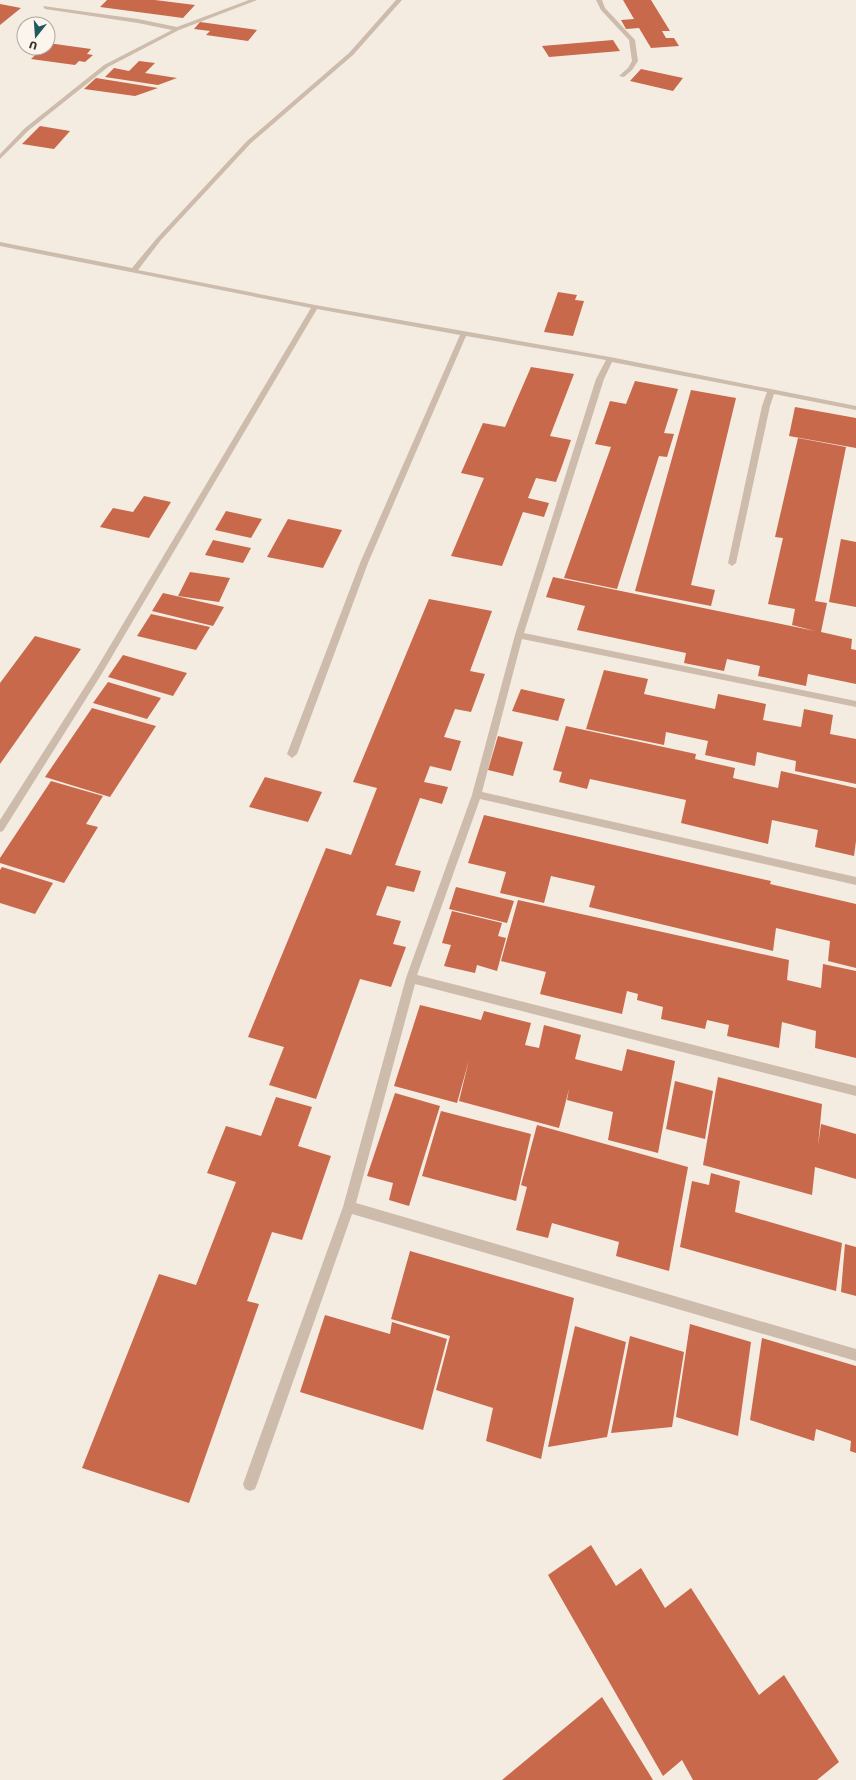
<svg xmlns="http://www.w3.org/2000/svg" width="856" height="1780" font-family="'Work Sans',sans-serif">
	<rect width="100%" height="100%" fill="#f4ebe1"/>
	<path fill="#c8694b" d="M107 0H155L195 5 183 18 100 7Z
		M623 0H651L670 31H662L666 38H674L679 46 651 48 639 28 626 29 621 20 634 19Z
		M0 4 21 8 0 25Z
		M200 22 257 30 248 41 206 35 210 31 194 29Z
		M613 40 620 51 549 57 542 46Z
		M48 43 91 49 87 54 93 55 85 62 79 61 75 65 31 59 43 48H48Z
		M139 61 155 63 145 73 177 78 158 85 105 77 114 68 129 71Z
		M641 69 683 78 673 91 630 81Z
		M96 78 158 88 135 96 84 89Z
		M40 126 70 131 54 149 22 144Z
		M558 292 577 295 575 300 584 301 573 336 544 332Z
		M531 367 574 374 550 436 571 440 562 466 556 482 536 478 528 498 549 503 544 517 523 512 502 566 451 556 484 478 461 473 483 423 505 427Z
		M635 381 678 389 664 433 674 434 667 457 659 456 617 589 564 578 611 447 595 444 610 401 626 404Z
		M691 390 736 398 691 585 715 590 711 606 635 591Z
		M795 407 856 418V448L789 436Z
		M798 438 846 447 815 601 827 603 821 632 852 639 851 649 856 650V684L808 674 806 686 758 676 760 666 727 659 724 671 684 663 686 653 577 630 585 606 546 597 553 577 815 631 792 625 795 609 768 604 783 538 775 537Z
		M144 496 171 502 149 538 100 527 113 508 133 512Z
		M226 511 262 519 251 538 215 530Z
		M288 519 342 530 323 568 267 557Z
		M841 539 856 542V607L829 602Z
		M213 540 251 548 243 563 205 555Z
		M190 572 230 578 219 602 178 596Z
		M163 593 224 607 213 626 152 611Z
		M429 599 492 611 470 671 485 674 471 712 455 709 444 737 461 741 451 771 430 766 424 782 448 787 442 804 420 798 395 865 421 871 414 892 387 886 376 915 401 921 393 944 406 947 391 987 360 979 316 1099 269 1085 284 1047 248 1037 326 848 351 855 377 788 353 782Z
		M151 614 210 627 196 650 137 636Z
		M35 636 81 649 0 764V683Z
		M123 655 187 673 173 696 108 677Z
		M604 670 648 679 644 694 715 709 718 694 766 704 763 720 801 727 804 709 833 715 830 734 856 739V784L795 771 796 761 757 752 755 766 705 755 708 741 666 732 664 745 586 729Z
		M108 682 161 698 147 719 93 703Z
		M521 689 565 699 558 721 512 711Z
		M92 708 156 726 110 797 45 777Z
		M566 726 696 754 695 759 735 768 733 778 778 788 781 771 856 788V841L854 856 815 847 818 830 772 820 768 844 681 823 686 800 590 779 587 789 559 782 562 772 553 770Z
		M498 736 523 742 513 776 488 770Z
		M265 777 322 792 308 822 249 807Z
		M51 781 103 796 86 824 98 827 64 883 0 863V858Z
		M484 815 771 881 770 884 856 904V968L828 961 830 941 776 928 773 951 589 907 595 886 551 876 544 903 500 893 506 872 468 863Z
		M2 867 53 883 35 914 0 903V870Z
		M456 887 514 901 507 923 449 909Z
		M518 900 789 960 787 980 821 988 823 964 856 971V1058L815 1048 816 1031 782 1022 779 1048 727 1036 729 1025 707 1020 705 1029 661 1019 663 1007 637 1000 638 994 627 991 622 1014 540 994 546 972 501 961Z
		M452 911 502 923 498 936 506 938 497 971 477 965 475 973 444 966 451 945 442 943Z
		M420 1005 481 1020 484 1011 531 1023 525 1045 539 1048 544 1025 581 1035 575 1059 622 1071 627 1049 675 1061 658 1153 608 1140 613 1112 567 1100 569 1089 559 1128 459 1101 469 1060 457 1103 394 1086Z
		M718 1077 822 1104 818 1146 821 1124 856 1134V1179L815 1167 812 1195 703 1165Z
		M675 1081 713 1091 705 1139 666 1129Z
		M395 1093 440 1106 409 1206 389 1200 393 1183 367 1176Z
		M276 1097 312 1107 298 1146 331 1156 302 1240 272 1232 247 1301 259 1304 189 1503 82 1468 159 1274 196 1285 236 1182 207 1173 226 1126 261 1136Z
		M441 1111 531 1134 516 1201 422 1176Z
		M537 1125 688 1167 669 1271 616 1256 619 1242 552 1223 548 1238 516 1230 527 1187 521 1185Z
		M711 1173 740 1181 735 1212 842 1243 836 1291 680 1247 692 1181 709 1185Z
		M845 1244 856 1247V1296L841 1292Z
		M410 1251 574 1298 541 1459 486 1441 493 1408 436 1390 450 1336 391 1319Z
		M325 1315 390 1334 392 1322 447 1339 423 1430 300 1392Z
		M690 1324 751 1342 738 1436 676 1417Z
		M575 1326 626 1342 607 1437 548 1447Z
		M630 1336 684 1352 672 1427 611 1433Z
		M762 1338 856 1366V1453L850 1451 851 1441 816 1429 814 1441 750 1420Z
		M591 1545 616 1586 641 1568 665 1608 691 1588 759 1695 784 1675 839 1762 817 1780H693L682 1760 663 1776 548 1575Z
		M602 1697 653 1780H502Z"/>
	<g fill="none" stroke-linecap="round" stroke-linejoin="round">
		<path fill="#cdbbac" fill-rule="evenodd" d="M249 0H257L179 30 108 67 29 130 0 159V154L25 128 104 65 172 30 138 23 45 9 43 6 138 19 177 27Z
			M396 0H402L353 55 251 143 161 240 138 270 315 305 610 357 856 406V410L774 394 770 406 736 563 732 566 728 563 762 406 767 392 612 362 604 379 524 633 856 701V707L522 639 482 792 856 877V885L480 799 417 975 856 1086V1096L415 984 356 1203 856 1349V1361L352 1214 257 1484 255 1489 250 1491 245 1489 243 1484 343 1207 406 978 472 795 515 635 596 379 606 360 466 336 368 563 297 754 292 758 287 754 360 563 460 335 317 309 101 675 3 831 0 832V820L95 671 311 308 0 246V242L132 268 157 238 247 141 349 53Z
			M596 0H602L605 8 635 40 638 61 632 70 624 77 619 76 628 68 632 61 629 40 601 10Z"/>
	</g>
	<g transform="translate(36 36) rotate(197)"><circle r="19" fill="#fbf5ee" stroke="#aea6a0"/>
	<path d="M0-3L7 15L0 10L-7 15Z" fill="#1f5a5e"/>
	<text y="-6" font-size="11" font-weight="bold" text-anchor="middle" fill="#3b302b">U</text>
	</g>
</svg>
